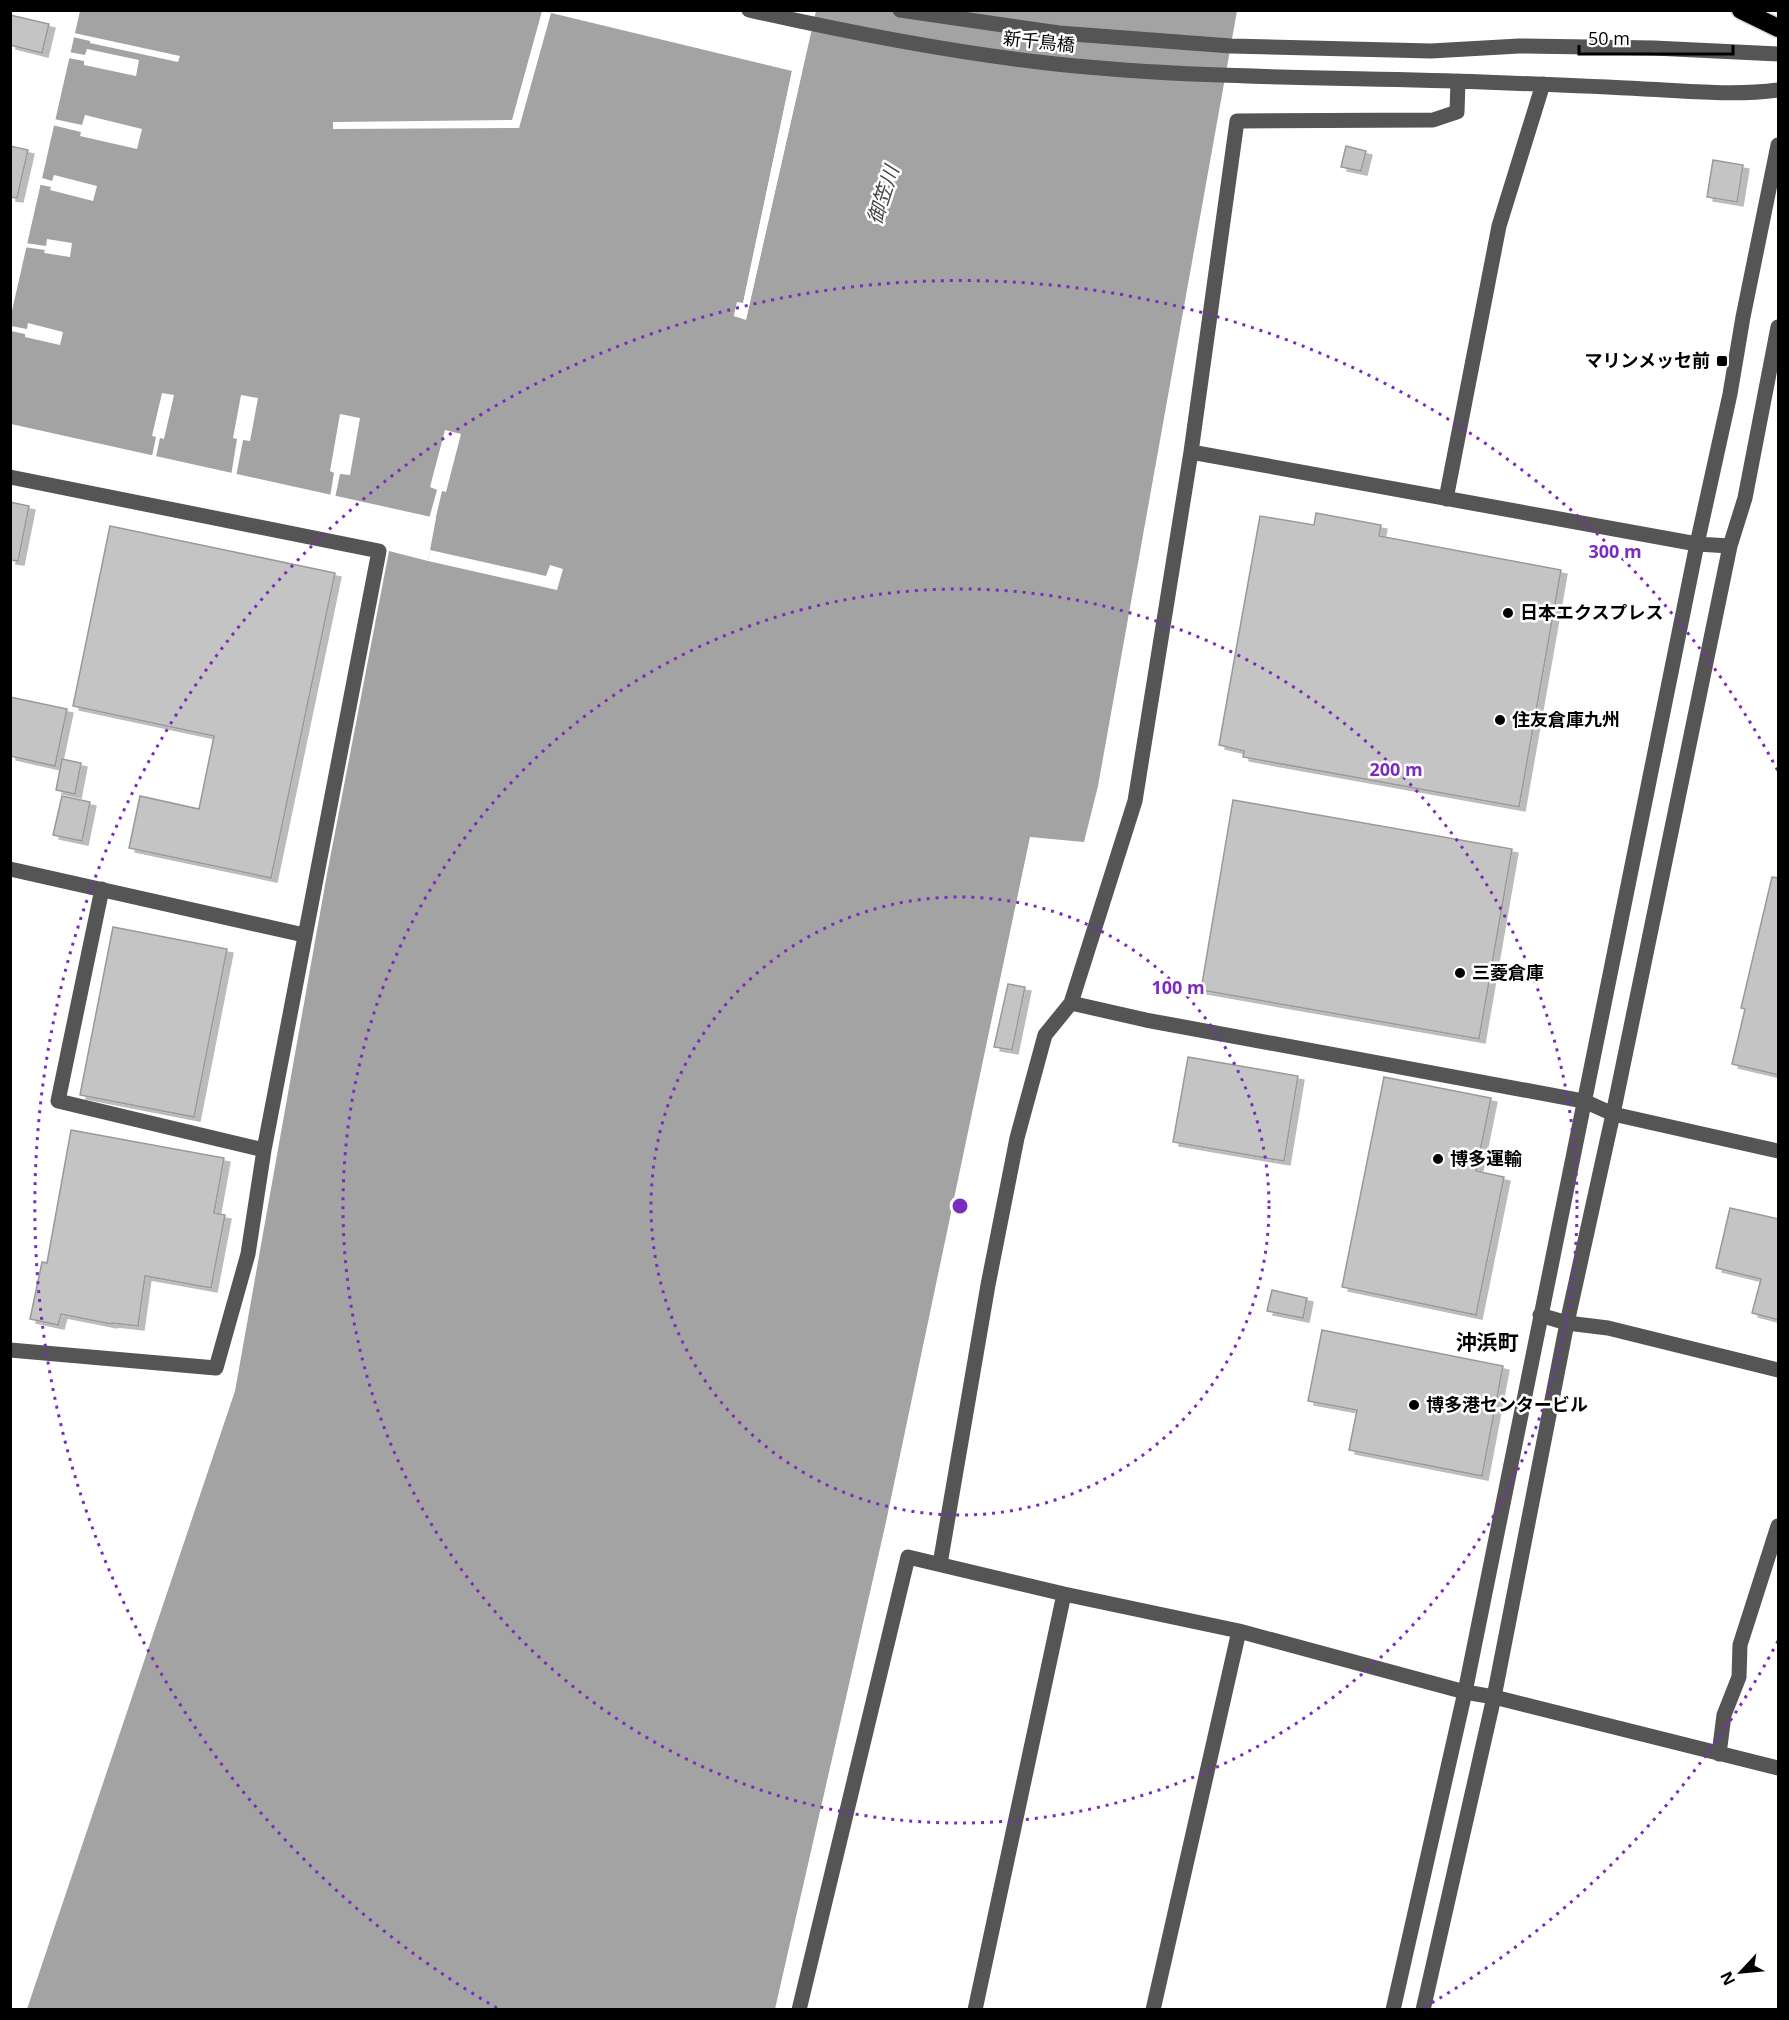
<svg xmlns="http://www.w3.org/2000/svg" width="1789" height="2020" font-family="'Open Sans','Noto Sans JP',sans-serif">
	<defs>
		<filter id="shadow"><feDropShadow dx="6" dy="4" stdDeviation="0" flood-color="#0004"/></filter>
	</defs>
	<rect width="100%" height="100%" fill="#fff"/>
	<path fill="#a3a3a3" d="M80 11H543L792 71 743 304 737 303 734 316 746 319 816 11H1237L1098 786 1084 842 1030 837 886 1522 775 2009H27L235 1391 327 874 389 551 428 561 436 518 11 424V315Z"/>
	<path fill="#fff" d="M542 11 551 13 519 128 333 129V122L512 120Z
		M74 33 180 56 178 62 90 43V41L73 37Z
		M87 49 139 60 136 76 84 65V61L68 58 69 52 85 55Z
		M792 71H795L746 304 744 307 739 306 737 314 744 316 793 95 799 71 802 72 746 320 734 316 737 302 743 303Z
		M85 115 142 129 137 149 80 136 81 132 52 125 54 119 82 125Z
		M54 175 97 186 93 201 50 190 51 187 37 184 39 177 52 181Z
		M47 239 72 243 70 257 44 253 45 250 24 247 25 243 46 246Z
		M28 323 63 332 60 345 25 337V334L11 331V326L27 329Z
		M162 393 174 395 164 439 160 438 156 457 152 456 156 437 152 436Z
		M241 395 258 398 250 441 243 440 236 477 231 476 237 439 233 438Z
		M340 414 360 418 350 475 340 474 335 498 330 497 334 473 330 471Z
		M445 430 461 434 446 492 442 491 435 521 429 519 437 490 430 487Z
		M430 550 546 576 550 565 563 569 557 590 428 561Z"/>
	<path fill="#c4c4c4" stroke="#999" stroke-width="1.5" filter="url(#shadow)" d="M10 15 49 24 42 53 10 45Z
		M10 146 28 150 17 198 10 197Z
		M1346 146 1366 151 1361 171 1341 167Z
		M1713 160 1743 165 1737 202 1707 197Z
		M10 502 29 506 18 561 10 560Z
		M1316 513 1381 525 1379 536 1561 570 1519 807 1243 757 1244 751 1219 745 1260 516 1314 525Z
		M110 526 335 573 271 878 129 848 140 796 199 809 214 736 73 706Z
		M10 697 67 709 55 766 10 756Z
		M62 759 81 763 75 794 56 790Z
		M62 796 90 802 82 841 53 835Z
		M1233 800 1512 849 1479 1039 1201 990Z
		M1772 877 1779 878V1075L1732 1064 1745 1009 1741 1008Z
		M113 927 227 949 194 1117 80 1095Z
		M1008 984 1025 987 1012 1050 994 1047Z
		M1188 1057 1298 1076 1284 1161 1173 1142Z
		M1384 1077 1491 1098 1476 1171 1504 1177 1476 1315 1342 1287Z
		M71 1130 224 1158 214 1213 225 1215 211 1288 145 1276 138 1326 112 1323 111 1324 61 1314 58 1325 30 1319 42 1262 47 1263Z
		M1730 1208 1779 1219V1320L1752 1313 1761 1279 1716 1268Z
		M1272 1290 1307 1298 1303 1318 1267 1311Z
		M1322 1330 1503 1366 1482 1476 1349 1450 1357 1410 1308 1401Z"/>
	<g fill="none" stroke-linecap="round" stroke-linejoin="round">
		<g stroke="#dbdbdb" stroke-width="21">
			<path id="highway" d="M1741 10 1778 28"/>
		</g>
		<path stroke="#555" stroke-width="15" d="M749 10C851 33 953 53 1056 64 1198 79 1340 77 1483 82 1536 84 1590 86 1644 89 1689 91 1733 96 1778 90
			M900 10 1059 33 1231 46 1431 51 1519 46 1654 48 1778 54
			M1191 452 1697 544 1730 546
			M10 477 379 551 264 1150 248 1254 216 1368 10 1350
			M1446 499 1499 226 1543 84
			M10 869 304 935
			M102 889 58 1101 264 1150
			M1071 1003 1146 1020 1584 1101 1613 1114 1778 1151
			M1540 1315 1567 1323 1608 1328 1778 1370
			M940 1564 988 1285 1017 1138 1045 1035 1071 1003 1135 801 1191 452 1237 121 1433 120 1457 112 1458 81
			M1719 1754 1724 1715 1739 1677 1740 1645 1778 1526
			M799 2010 908 1557 1064 1594 1239 1631 1465 1692 1494 1697 1778 1768
			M975 2010 1064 1594
			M1153 2010 1239 1631
			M1393 2010 1465 1692 1697 544 1730 394 1743 317 1778 145
			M1423 2010 1494 1697 1567 1323 1613 1114 1730 546 1745 498 1778 327"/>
		<use href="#highway" stroke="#000" stroke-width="18"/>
	</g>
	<g fill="none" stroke="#7b2cbf" stroke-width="3" stroke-dasharray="3 6">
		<circle cx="960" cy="1206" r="309"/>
		<circle cx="960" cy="1206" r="617"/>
		<path d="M1778 1641A926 926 0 0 1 1423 2008M497 2008A926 926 0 1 1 1778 771"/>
	</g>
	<g fill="#000" stroke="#fff" stroke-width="2">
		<rect x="1716" y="355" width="12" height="12" rx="3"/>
		<circle cx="1508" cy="613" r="6"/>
		<circle cx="1500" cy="720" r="6"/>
		<circle cx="1460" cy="973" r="6"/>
		<circle cx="1438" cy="1159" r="6"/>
		<circle cx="1414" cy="1405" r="6"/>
	</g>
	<g text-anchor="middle" stroke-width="5" stroke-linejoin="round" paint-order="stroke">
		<g font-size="18" fill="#000" stroke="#fff">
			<text transform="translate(1039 42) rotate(6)" y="6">新千鳥橋</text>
		</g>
		<g font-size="18" font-weight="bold" fill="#000" stroke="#fff" text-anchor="start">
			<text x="1710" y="367" text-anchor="end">マリンメッセ前</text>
			<text x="1520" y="619">日本エクスプレス</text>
			<text x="1512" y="726">住友倉庫九州</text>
			<text x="1472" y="979">三菱倉庫</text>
			<text x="1450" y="1165">博多運輸</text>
			<text x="1426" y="1411">博多港センタービル</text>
		</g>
		<g font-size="20" font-style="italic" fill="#444" stroke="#fff">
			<text transform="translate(883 195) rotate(-72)" y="7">御笠川</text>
		</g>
		<g font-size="21" font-weight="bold" fill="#000" stroke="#fff">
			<text x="1487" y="1350">沖浜町</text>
		</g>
	</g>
	<circle cx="960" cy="1206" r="9" fill="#7b2cbf" stroke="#fff" stroke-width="3"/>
	<g font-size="18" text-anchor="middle" font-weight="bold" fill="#7b2cbf" stroke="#fff" stroke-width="5" stroke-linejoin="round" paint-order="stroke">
		<text x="1615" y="558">300 m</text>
		<text x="1396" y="776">200 m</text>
		<text x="1178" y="994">100 m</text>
	</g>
	<rect width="1789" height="2020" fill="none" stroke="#000000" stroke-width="24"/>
	<g transform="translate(1741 1972) rotate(244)" stroke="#ffffff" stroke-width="4.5" paint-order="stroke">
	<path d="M0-4.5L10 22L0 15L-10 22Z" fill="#000000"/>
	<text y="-9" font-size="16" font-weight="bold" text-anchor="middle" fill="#000000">N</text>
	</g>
	<path d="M1579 45v9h154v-9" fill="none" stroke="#000000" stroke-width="3"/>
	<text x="1588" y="45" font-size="18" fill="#000000" stroke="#ffffff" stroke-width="4.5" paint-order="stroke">50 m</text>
</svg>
